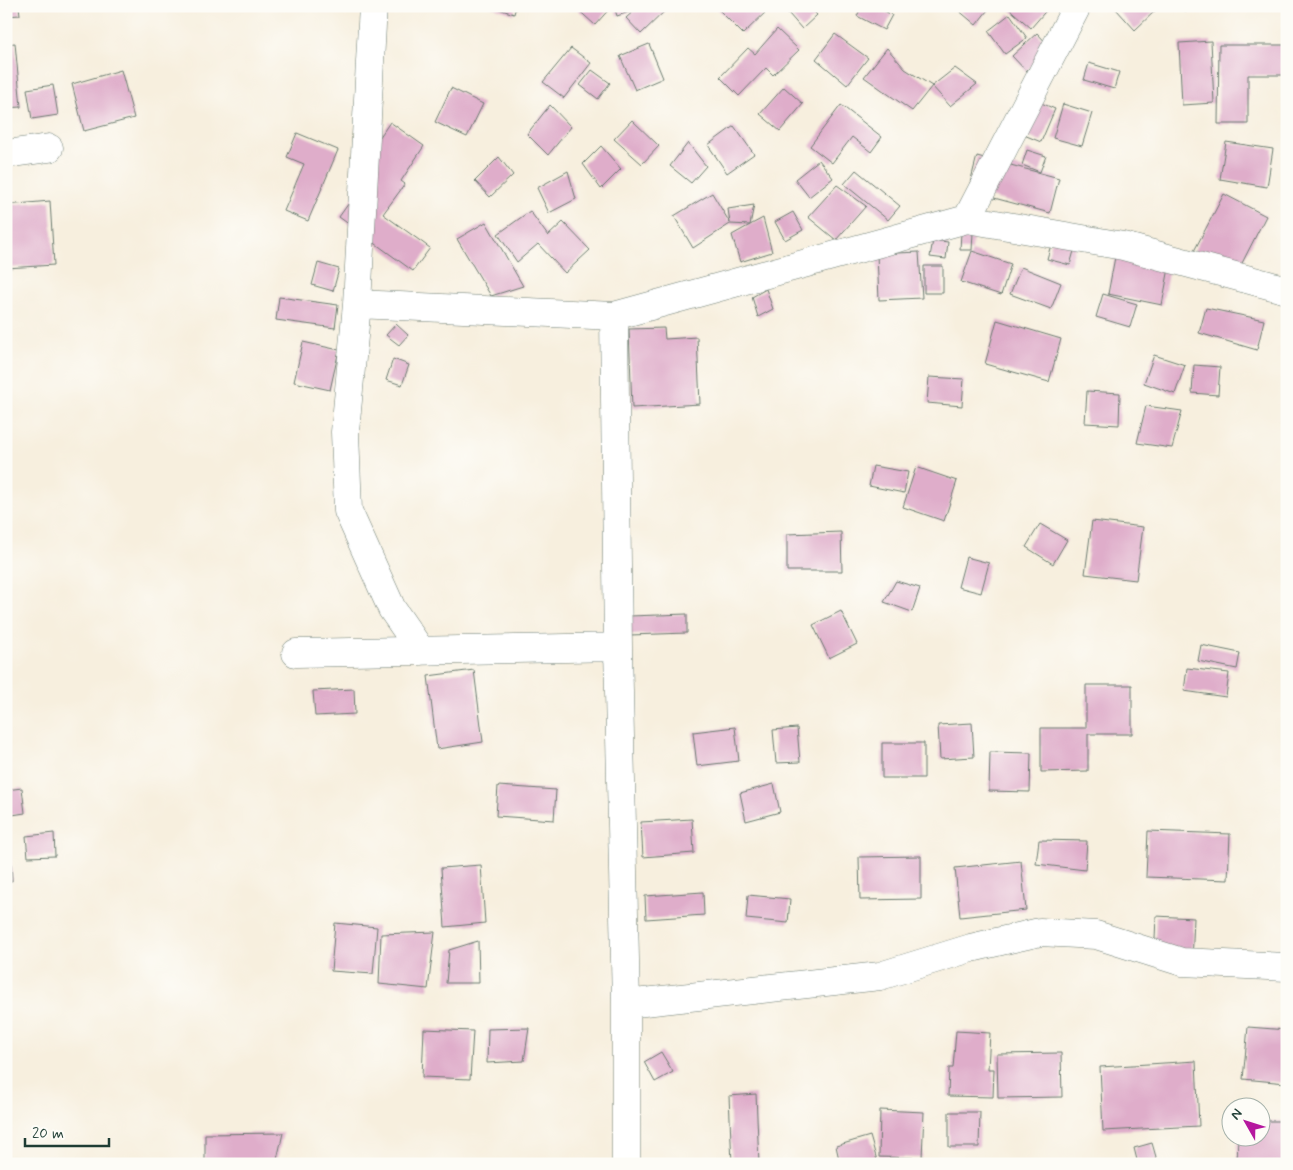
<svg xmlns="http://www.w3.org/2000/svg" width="1293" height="1170" font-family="Mynerve,sans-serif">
	<rect width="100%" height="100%" fill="#fdfcf7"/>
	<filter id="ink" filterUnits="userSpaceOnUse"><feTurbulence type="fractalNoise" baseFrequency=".02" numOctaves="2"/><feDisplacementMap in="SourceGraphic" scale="10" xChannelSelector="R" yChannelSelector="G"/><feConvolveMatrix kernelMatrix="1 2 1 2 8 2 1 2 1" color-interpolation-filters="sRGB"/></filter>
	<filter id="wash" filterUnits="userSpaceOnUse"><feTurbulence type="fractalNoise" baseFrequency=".0096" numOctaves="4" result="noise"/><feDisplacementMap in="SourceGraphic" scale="20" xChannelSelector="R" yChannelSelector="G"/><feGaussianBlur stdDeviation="1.12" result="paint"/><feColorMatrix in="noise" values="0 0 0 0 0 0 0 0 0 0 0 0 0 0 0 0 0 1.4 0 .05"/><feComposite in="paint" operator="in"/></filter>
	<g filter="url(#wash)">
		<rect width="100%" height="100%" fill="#f7efde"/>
		<g id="blocks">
			<path fill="#dfadca" d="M6 6H19L20 15 6 16Z
				M490 6H516L514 14Z
				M574 6H612L595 25Z
				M614 6 638 7 670 6 641 34 626 18 635 10 617 16Z
				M715 6H769L770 8 743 34Z
				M782 6H809L817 15 802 29Z
				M862 6H875L892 15 884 30 857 16Z
				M959 6H991L976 25 957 9Z
				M1006 6H1050L1031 28Z
				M1119 6H1157L1158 8 1135 30 1116 9Z
				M1183 6H1201L1202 7 1185 11Z
				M1010 14 1027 38 1005 54 988 31Z
				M777 29 799 50 773 75 766 68 739 96 720 77 748 48 755 54Z
				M1037 33 1051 48 1026 71 1012 56Z
				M835 34 868 58 847 85 816 59Z
				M1211 41 1214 103 1182 105 1179 43Z
				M15 43 21 107 6 108V44Z
				M649 44 663 78 635 90 620 56Z
				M1219 45H1287V75H1248V124H1218Z
				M571 48 591 63 564 98 543 82Z
				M887 48 905 69 932 86 912 111 864 77Z
				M1089 63 1119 72 1114 89 1084 80Z
				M955 68 977 84 950 106 932 86Z
				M121 70 134 118 84 131 72 84Z
				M592 70 610 83 598 99 580 85Z
				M53 85 58 115 32 119 27 89Z
				M784 87 803 104 780 131 760 114Z
				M451 88 483 104 467 137 435 122Z
				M1039 102 1055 109 1041 142 1024 135Z
				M1063 104 1092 113 1082 146 1053 138Z
				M550 105 571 127 548 155 527 134Z
				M841 105 882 137 871 152 852 137 832 163 810 146Z
				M632 120 659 146 642 164 614 139Z
				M390 122 424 146 401 181 405 184 383 214 430 248 413 271 339 217 377 163 367 156Z
				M734 126 754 154 727 173 708 145Z
				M297 133 338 150 308 221 284 211 304 164 287 157Z
				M1226 142 1273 149 1267 187 1220 179Z
				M688 143 706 166 691 183 670 166Z
				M601 146 621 169 601 189 583 164Z
				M1027 150 1046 156 1040 172 1022 165Z
				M977 156 1059 178 1050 213 968 191Z
				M499 157 513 175 490 197 475 181Z
				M819 160 833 178 809 197 795 179Z
				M856 170 900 206 888 220 844 184Z
				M568 171 576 199 549 213 537 188Z
				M837 185 866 206 836 240 808 217Z
				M712 193 730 223 728 209 754 205 750 225 763 218 772 252 740 262 732 235 750 225 730 224 693 248 674 216Z
				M1224 194 1266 216 1237 273 1194 251Z
				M50 201 54 265 6 268V205Z
				M530 211 548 236 563 222 590 250 565 273 538 244 517 262 498 234Z
				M793 212 803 230 785 240 775 222Z
				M486 222 523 286 491 296 457 239Z
				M961 232 973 233 972 250H960Z
				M1053 237 1076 244 1070 265 1047 259Z
				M933 240 948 242 946 259 930 257Z
				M972 251 1011 264 1001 295 961 282Z
				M919 252 922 298 879 300 877 254Z
				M1115 257 1169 268 1162 305 1108 294Z
				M318 263 339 269 333 291 312 285Z
				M924 266H943V293H924Z
				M1021 267 1061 283 1051 309 1010 294Z
				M766 289 773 309 758 317 752 297Z
				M1103 294 1137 304 1130 327 1096 317Z
				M279 297 338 305 335 328 276 320Z
				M1206 308 1264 320 1257 350 1199 333Z
				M997 320 1061 339 1049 382 985 364Z
				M396 324 408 335 399 345 386 335Z
				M664 328 665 339 697 337 700 404 632 408 629 329Z
				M303 342 339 350 330 390 294 382Z
				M1154 355 1185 365 1175 394 1144 383Z
				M393 359 409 365 402 385 386 380Z
				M1194 365 1220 367 1218 395 1192 393Z
				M929 377 964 379 962 406 927 403Z
				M1087 391 1120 393 1119 425 1085 423Z
				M1146 406 1182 411 1172 448 1137 443Z
				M873 466 908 472 904 493 869 486Z
				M916 467 957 481 944 521 903 507Z
				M1092 521 1143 527 1136 580 1085 574Z
				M1040 524 1067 540 1053 564 1026 547Z
				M841 532 842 571H787V534Z
				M966 557 989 563 981 593 958 587Z
				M896 581 920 588 912 612 884 602Z
				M841 611 857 644 829 658 813 625Z
				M687 614V633L630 635V616Z
				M1201 645 1240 653 1237 669 1198 661Z
				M1187 668 1229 673 1226 697 1184 691Z
				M474 670 483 742 437 749 428 676Z
				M1086 685H1132V734H1088V771L1041 772V728H1086Z
				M354 689 355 714 315 716 313 691Z
				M972 723 974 757 940 759 938 725Z
				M735 727 739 761 697 766 693 732Z
				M797 728 800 762 776 763 773 730Z
				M882 743H924V778H882Z
				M990 752 1031 753 1030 792 989 791Z
				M774 784 780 812 746 821 740 793Z
				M498 786 556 790 554 820 496 816Z
				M22 788 25 813 6 816V790Z
				M692 819 694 853 643 857 641 822Z
				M1148 831 1230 834 1228 880 1146 877Z
				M54 833 55 856 28 857 26 836Z
				M1039 840 1087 841 1085 870 1036 864Z
				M10 844 12 881H6V845Z
				M921 856V899L860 900 859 857Z
				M1021 861 1026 910 960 917 955 868Z
				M481 865 485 923 445 927 441 868Z
				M703 892 704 915 646 919 645 896Z
				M748 895 790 899 788 923 746 919Z
				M1156 916 1194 918 1192 963 1154 962Z
				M335 923 377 927 373 974 331 971Z
				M435 932 428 989 379 984 381 934Z
				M478 941 479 983H446L449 950Z
				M1248 1027 1287 1030 1286 1083 1243 1079Z
				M529 1028 524 1061 487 1063 488 1029Z
				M424 1029 473 1031 470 1079 422 1077Z
				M956 1031 990 1033 988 1069H994L993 1097 948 1096 949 1068H953Z
				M661 1052 673 1072 655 1082 644 1062Z
				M1061 1053 1062 1097 998 1098 997 1054Z
				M1196 1061 1199 1126 1103 1131 1100 1067Z
				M756 1094 759 1164H732L729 1096Z
				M880 1110 924 1112 922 1158 879 1157Z
				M949 1112H980L979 1147H949Z
				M1260 1121H1287V1162H1237L1238 1138H1260Z
				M283 1133 276 1164H205V1134Z
				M870 1136 878 1164H840L836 1146Z
				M1152 1143 1158 1164H1138L1134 1148Z"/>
		</g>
	</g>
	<g filter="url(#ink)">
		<use href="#blocks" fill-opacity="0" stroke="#6b7b70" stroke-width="1"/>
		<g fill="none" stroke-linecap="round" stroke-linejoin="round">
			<g stroke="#6b7b70" stroke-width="29">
				<path id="minor" d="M373 6 357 304 345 432 348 511 392 609 421 651
					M6 154 49 148
					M967 219 1123 246 1287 290
					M357 304 614 316
					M296 653 618 647
					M626 1004 880 976 971 948 1040 932 1096 935 1182 962 1287 967
					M626 1164V1004L618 647 614 316 967 219 1077 6"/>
			</g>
			<use href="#minor" stroke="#fff" stroke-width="28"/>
		</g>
	</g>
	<rect width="1293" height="1170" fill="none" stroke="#fdfcf7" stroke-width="25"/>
	<g transform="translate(1246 1122) rotate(309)"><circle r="24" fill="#fdfcf7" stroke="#a4b0a9"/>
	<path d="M0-4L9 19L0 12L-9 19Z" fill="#b5179e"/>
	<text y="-8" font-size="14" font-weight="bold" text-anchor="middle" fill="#1f3d34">N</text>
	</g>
	<path d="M25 1138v8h84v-8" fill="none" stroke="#1f3d34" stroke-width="2.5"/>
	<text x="32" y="1138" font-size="15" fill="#1f3d34" stroke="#fdfcf7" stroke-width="4" paint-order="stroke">20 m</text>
</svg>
